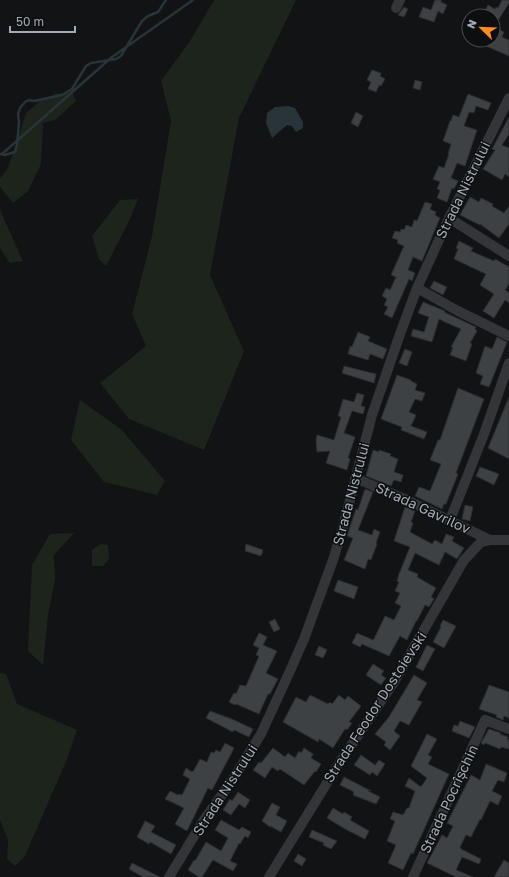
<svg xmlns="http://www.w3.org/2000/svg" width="509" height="877" font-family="'Golos Text',sans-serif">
	<rect width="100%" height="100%" fill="#121314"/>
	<path fill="#1c241c" d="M214 0H296L239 118 210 275 244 351 204 450 129 419 100 383 146 346 132 314 152 236 171 121 161 81 190 41Z
		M72 92 76 101 55 120 43 123 41 164 28 191 13 203 0 187V178L8 168 26 113 40 101 55 94Z
		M138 199 129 221 106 266 99 259 92 236 120 200Z
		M0 210 23 261 10 263 0 248Z
		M80 400 122 430 165 481 157 495 104 482 71 440Z
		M74 533 54 555 55 579 48 615 43 665 28 651 32 565 50 534Z
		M101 544 108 545 109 559 103 566H92V550Z
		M0 673 6 674 17 704 77 730 67 759 25 856 15 866 7 859 8 840 0 820Z"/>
	<path fill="#283439" d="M288 106 295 108 303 122V128L296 132 292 126 287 125 272 138 266 123 267 113 275 107Z"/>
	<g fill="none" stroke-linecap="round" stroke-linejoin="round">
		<path stroke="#283439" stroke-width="2.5" d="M0 154 5 155 15 152 17 145 19 122 18 114 20 108 25 102 29 100 34 101 62 95 72 89 86 66 91 63 116 59 121 56 142 21 148 16 158 12 166 0
			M2 154 112 57 193 0"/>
	</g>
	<path fill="#3e4144" stroke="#2c2d30" d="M435 0H441V2L447 5 443 14 438 11 434 22 419 17 423 7 431 10Z
		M502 0H509V3L494 27 504 32 502 37 509 40V56L472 40H493V16H489L484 13 488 5 495 9 496 7 498 8Z
		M404 7 408 9 404 17 398 15Z
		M372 70 381 73 380 76 385 79 381 86 379 85 376 92 368 89 371 82 367 80Z
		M415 80 422 82 420 90 413 88Z
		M468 94 491 103 488 110 476 106 474 113 469 112 464 126 477 130 465 166 457 163 451 178 458 181 454 189 452 188 447 202 437 198 440 190 437 189 440 182 433 179 439 166 444 168 449 154H448L451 144 443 141 450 121H451L453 115 459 117Z
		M356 112 363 116 358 127 351 123Z
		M509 117V134L502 145 509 148V177L505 174 502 180 483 169 495 150 492 149Z
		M470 197 479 202 481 198 493 204 492 206 504 213 509 206V224L499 238 480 224V225L460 215Z
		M425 202 432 204 430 209 436 212 435 215 440 218 422 261 413 257 408 270 415 273 412 281 409 279 392 318 384 314 388 307 384 305 387 299 382 296 386 288 390 290 396 277 391 275 404 246 397 243 398 240 392 238 395 231 400 232 401 229 404 230 406 225 412 227 414 220 417 221Z
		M459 241 473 248 471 251 494 261 495 259 509 267V284L505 290 509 293V303L505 300 494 318 483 311 494 294 480 285 486 274 454 259 458 249 456 248Z
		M434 281 447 287 443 295 430 288Z
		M423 302 445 311 444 312 476 327 475 329 477 331 470 343 472 344 466 361 450 355 453 347H451L461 329 445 322 439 319 432 342 411 336 413 329 424 332 429 317 418 313Z
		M358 332 370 337 368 341 387 349 383 359 370 354 368 360 348 354 350 346 352 347Z
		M497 337 507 342 489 387 480 384 483 376 476 373 485 346 492 349Z
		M405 349 412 352 407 366 399 363Z
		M344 366 376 374 374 383 342 373Z
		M397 375 411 380V381L417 384 415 390 425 393 422 401 415 399 409 412 416 415 411 426 427 432 424 439 401 430 402 427 381 419Z
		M458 388 484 399 456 473 458 474 446 504H444L442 509 415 496 419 487 430 491 441 464 430 460 438 440H440Z
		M357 393 364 395 361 406 365 407 363 414 352 411 344 433 355 437 348 458 350 459 347 470 326 463 330 451 317 452 316 440 317 435 334 440 341 417 338 416 343 399 354 402Z
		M509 397V459L488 448Z
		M373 450 379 452V450L391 454 390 456 398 459 394 472 403 475 401 482 394 480 391 486 366 476Z
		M480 467 499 474 494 485 476 476Z
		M365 489 373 492 358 530 372 535 374 529 380 532 376 543 377 544 371 560 368 559 365 569 344 560 353 538 347 536 356 509 358 510Z
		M465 505 473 507 470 521 462 519Z
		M405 507 415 511 411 522 413 523 410 532 432 544 435 540 442 544 446 534 454 537 452 541 464 548 457 559 445 552 439 565 415 553 408 570 418 574 417 577 436 588 431 597 434 599 429 607 425 605 417 621H416L407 640 400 636 389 656 362 644 360 647 352 643 357 633 373 640 374 639 385 616 394 620 401 606 395 603 400 593 395 591 399 582 397 581 399 574 410 547 394 541Z
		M246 544 263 550 261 556 245 551Z
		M338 580 358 587 354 599 334 591Z
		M275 619 280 629 274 632 269 622Z
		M443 620 456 626 444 648 433 642 441 627 440 626Z
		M259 633 267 637 263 645 277 651 266 673 278 679 270 694H268L259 714 236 704 235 705 229 702 234 693 236 694 240 685 246 686 259 656 256 655 259 648 253 645Z
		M427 645 435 649 423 671 416 667Z
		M319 646 327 650 323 658 315 655Z
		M373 664 384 671 381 675 386 678 381 685 366 675Z
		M414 675 427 683 417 700 422 702 409 725 400 721 394 731 400 736 390 750 384 745 386 742 375 734 389 717Z
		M489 685 509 692V718L504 716 503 720 496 717 497 715 479 709Z
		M310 695 328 704 330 702 332 704 339 695 345 700 348 696 361 706 349 722 352 723 347 730 345 729 333 748 319 739 318 742 283 722 296 697 306 702Z
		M210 711 232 719 253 729 249 737 234 730 233 732 206 718Z
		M460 721 475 727 469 738 452 731 454 725 458 726Z
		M489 729 501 733 500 734 508 737 507 739 509 740V749L501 747 500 749 485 743 484 745 481 743Z
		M427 734 437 739 428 755 432 757 428 764 449 774 413 854 411 853 403 870 388 863 396 845 387 841 395 821 390 819 393 812 403 815 407 808H409L415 791 405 786 409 778 421 787 427 778 411 766Z
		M225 743 234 748 231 754 212 790 208 788 187 831 175 824 184 808 165 799 170 791 178 795 179 794 182 795 190 779 183 775 186 768 192 772 194 770 200 759 207 762 211 752 214 753 216 750 220 752Z
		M273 748 285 757 288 753 295 758 299 751 301 753 304 748 313 754 311 758 321 764 316 772 315 771 304 785 280 769 278 771 272 767 265 778 253 770 259 762 261 763Z
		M361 755 375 765 379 760 385 764 377 776 372 772 370 775 354 765Z
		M486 764 507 773 504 782 498 780 492 791 502 796 498 805 490 801 481 820 480 819 471 837 466 835 460 847 461 849 481 859 479 864 462 857 456 870 473 877H456L427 863 442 835 447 838 453 826 447 823 471 775 480 780Z
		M344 777 371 791H368L380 797 376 804 353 795 354 792 340 785Z
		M238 792 250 800 245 808 239 804 231 815 223 810 230 799 232 801Z
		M272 803 280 807 276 815 287 821 281 832 270 826V827L262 821Z
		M333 808 343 814 344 812 352 817 350 820 369 831 365 839 345 829 327 818Z
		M221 820 239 830 242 827 251 832 248 838 245 836 240 844 239 843 230 861 237 864 233 871 213 860 202 877H199L188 870 194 860 195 861 206 842 221 851 228 838 215 830Z
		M145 821 155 826 151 832 176 845 171 854 150 842 149 844 137 837Z
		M312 830 337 841 331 849 323 845 324 843 309 837Z
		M298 854 306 859 302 866 294 861Z
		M504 860 509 863V877H494Z
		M132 863 160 877H143L129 869Z"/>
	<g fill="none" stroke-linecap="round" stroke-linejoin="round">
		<path stroke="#333539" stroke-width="10" d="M396 8 400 0
			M449 218 509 256
			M417 288 458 311 509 336
			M355 478 405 499 490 540
			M450 520 484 434 509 363
			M169 877 202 823 233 779 261 734 290 671 304 639 333 560 343 527 372 415 400 334 417 288 449 218 509 98
			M269 877 338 765 394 682 464 560 481 542 490 540H509
			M413 877 485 720 509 729"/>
	</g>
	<g text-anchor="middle" stroke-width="3" stroke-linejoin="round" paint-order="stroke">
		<g font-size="14" fill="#a3acb6" stroke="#0d0e0f">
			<text transform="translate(463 190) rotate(-64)" y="5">Strada Nistrului</text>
			<text transform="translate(351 494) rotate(-75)" y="5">Strada Nistrului</text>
			<text transform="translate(423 508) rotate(25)" y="5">Strada Gavrilov</text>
			<text transform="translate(375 707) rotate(-57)" y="5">Strada Feodor Dostoievski</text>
			<text transform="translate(225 790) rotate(-57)" y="5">Strada Nistrului</text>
			<text transform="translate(449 799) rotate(-65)" y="5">Strada Pocrîșchin</text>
		</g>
	</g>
	<g transform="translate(481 28) rotate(293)"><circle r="19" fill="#0d0e0f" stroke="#494d52"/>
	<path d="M0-3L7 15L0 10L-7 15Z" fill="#ff8a1f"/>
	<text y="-6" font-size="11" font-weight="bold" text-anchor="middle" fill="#a3acb6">N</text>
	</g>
	<path d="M10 26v6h65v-6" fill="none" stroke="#a3acb6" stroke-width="2"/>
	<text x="16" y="26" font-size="12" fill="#a3acb6" stroke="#0d0e0f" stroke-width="3" paint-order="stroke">50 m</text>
</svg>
